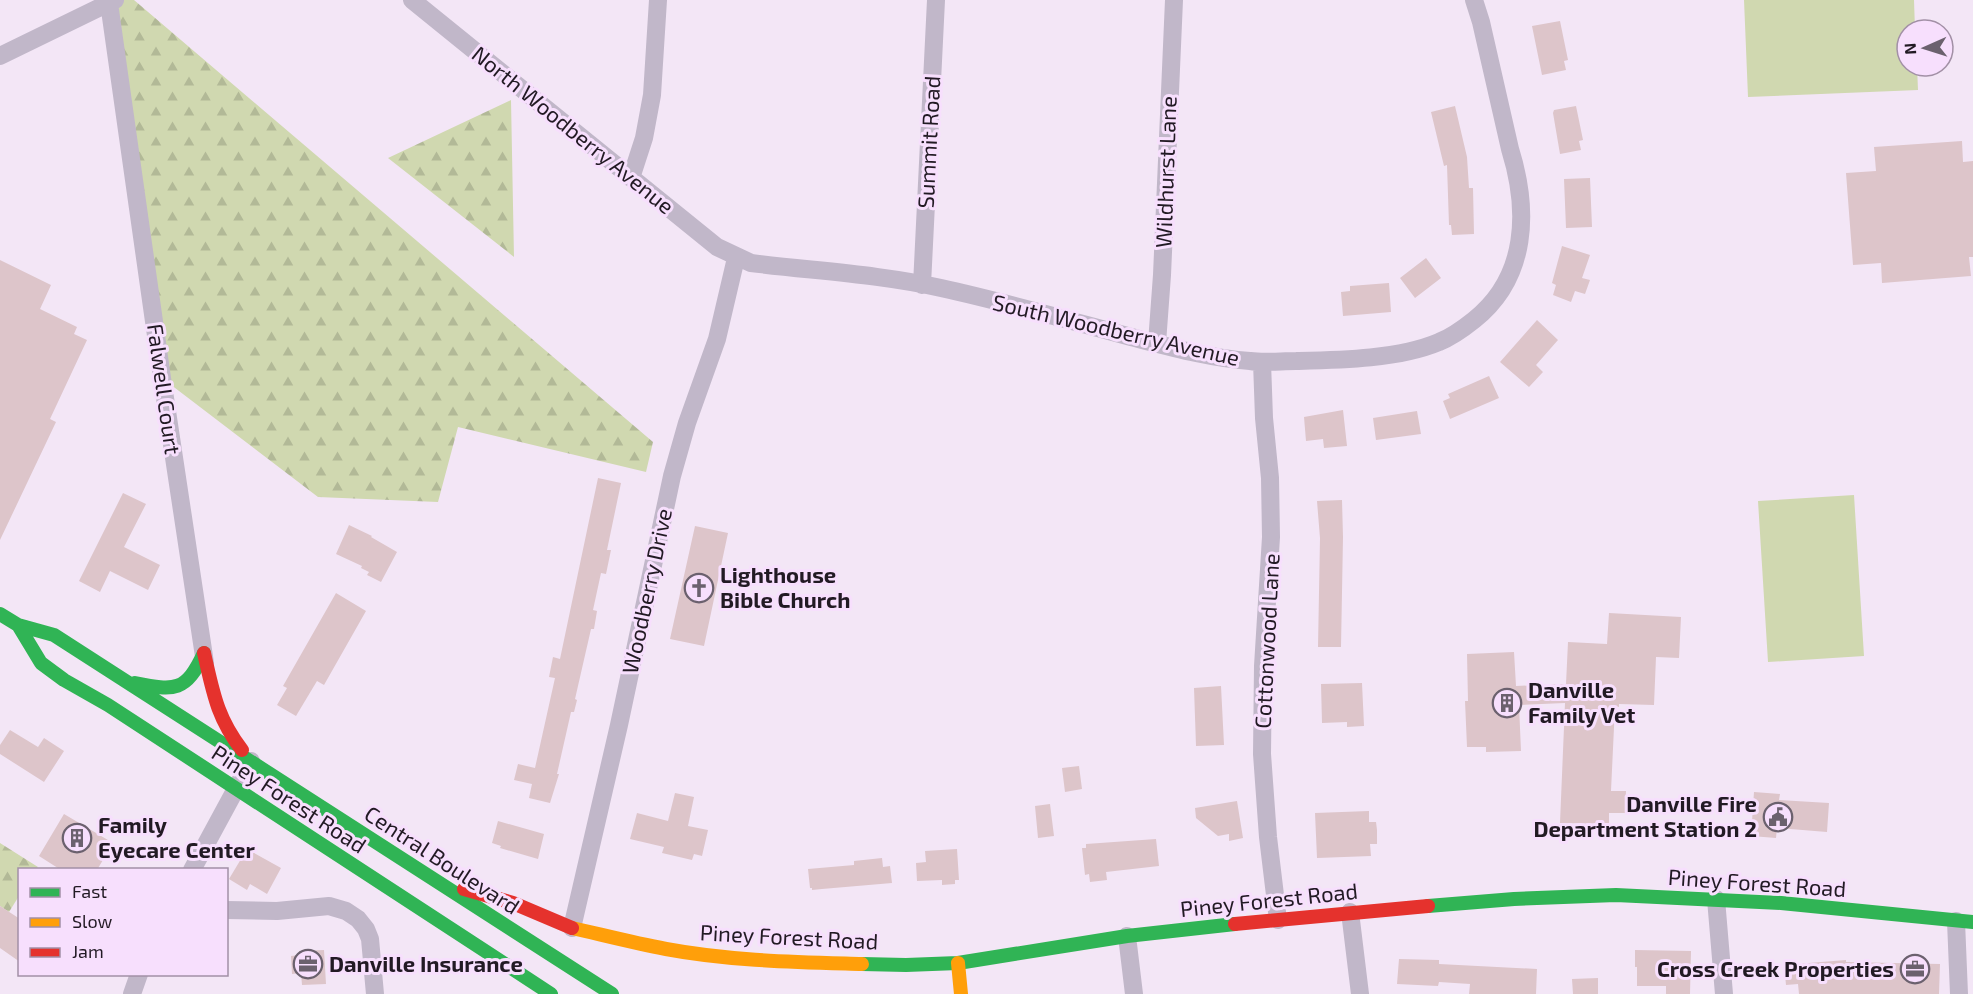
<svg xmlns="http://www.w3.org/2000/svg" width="1973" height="994" font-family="'Exo 2',sans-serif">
	<defs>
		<pattern id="forest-firs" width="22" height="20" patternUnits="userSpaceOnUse" patternTransform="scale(1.5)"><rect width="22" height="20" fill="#d0d8b0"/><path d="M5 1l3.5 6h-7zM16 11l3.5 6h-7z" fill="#b2b997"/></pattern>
	</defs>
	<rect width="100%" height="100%" fill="#f3e6f6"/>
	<path fill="#d0d8b0" d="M1744 0H1914L1915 30H1907V66H1917L1918 90 1748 97Z
		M1854 495 1864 656 1768 662 1758 501Z"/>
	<path fill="url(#forest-firs)" d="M115 0H134L653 442 646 472 458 427 438 502 318 497 162 378Z
		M511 100 514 257 388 158Z
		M0 843 38 867 36 869 20 870 19 896 9 912 0 906Z"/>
	<path fill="#ddc5ca" d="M1560 21 1568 60 1564 61 1566 70 1542 75 1532 26Z
		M1455 106 1467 157 1469 188H1473L1474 234 1452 235 1451 225H1449L1447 165 1444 166 1431 112Z
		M1576 106 1583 140 1579 141 1581 150 1560 154 1553 113 1554 110Z
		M1962 141 1963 162 1973 161V257H1969L1971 276 1882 283 1881 263 1853 265 1846 173 1876 171 1874 147Z
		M1590 178 1592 227 1566 228 1564 179Z
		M1562 246 1590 255 1582 278 1590 280 1585 294 1575 291 1571 302 1553 295 1556 285 1552 283Z
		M1426 258 1441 278 1415 298 1400 278Z
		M0 260 51 285 40 309 77 327 74 334 87 340 50 419 56 422 0 540Z
		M1389 283 1391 312 1343 316 1341 292 1350 291V286Z
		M1537 320 1558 340 1536 365 1543 372 1529 387 1500 362Z
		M1489 376 1499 398 1450 419 1443 401 1450 398 1448 394Z
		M1343 410 1347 446 1324 448 1323 439 1306 441 1304 417Z
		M1417 411 1421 434 1376 440 1373 418Z
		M598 478 621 483 607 550H611L606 574 601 573 593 610 597 611 594 629H591L575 699 577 700 574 712H571L557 774H559L550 803 529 798 532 784 514 780 518 764 535 768 555 678 549 677 553 657 560 659Z
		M123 493 146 504 124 547 160 565 148 590 110 571 100 592 79 581Z
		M1342 500 1343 537 1341 647H1318L1320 538 1317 501Z
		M349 525 372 536 371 537 397 552 381 582 367 575 369 572 361 568 362 566 336 554Z
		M695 526 728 533 704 646 670 639Z
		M336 593 366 611 324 685 317 681 296 716 277 705 287 688 283 686Z
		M1609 613 1681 617 1679 658 1656 657 1654 705 1619 704V707L1615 706 1611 791H1626L1625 813H1609V824L1560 823 1565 703 1519 705 1521 751 1486 752V747H1467L1465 701H1468L1467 654 1514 652 1516 686 1566 684 1568 642 1607 644Z
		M1362 683 1364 726 1347 727V722L1322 723 1321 684Z
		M1221 686 1224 745 1196 746 1194 688Z
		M10 730 38 747 44 738 64 751 44 782 0 754V745Z
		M1079 766 1082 789 1065 792 1062 768Z
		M1754 792 1780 794 1779 800 1829 803 1827 832 1777 828 1776 838 1751 836Z
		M675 793 694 797 688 826 708 830 702 856 694 854 692 860 662 853 664 847 630 839 637 813 668 821Z
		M1237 801 1243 838 1229 841V834L1218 836 1196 818 1195 808Z
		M1050 804 1054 836 1038 838 1035 806Z
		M1369 811V822H1376L1377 830V844H1370L1371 856 1317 858 1315 813Z
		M64 814 113 843 97 870H61L39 856Z
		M498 821 544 834 538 859 500 848 501 846 492 843Z
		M1156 839 1159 866 1106 872 1107 880 1090 882 1089 874 1085 875 1082 848H1086V844Z
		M247 849 281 868 267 894 250 884 247 890 229 879Z
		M957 849 959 880H955V884L942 885V880L917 881 916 863 926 862 925 851Z
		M882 858 883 867 890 866 892 883 822 889 812 890V888H810L808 869 854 865V861Z
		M0 906 20 919V962L0 948Z
		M324 950 326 984 302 985 301 973 292 974 291 956 299 955V951Z
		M1635 950 1691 951 1690 994H1666V986H1637V967H1635Z
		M1399 959 1439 960V964L1537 969 1536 994H1469L1470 984 1439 982 1438 986 1397 984Z
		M1846 960V962L1940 964 1939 994H1799L1798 984 1786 985 1784 965Z
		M1598 978V994H1573L1572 979Z"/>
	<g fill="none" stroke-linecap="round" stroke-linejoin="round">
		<path stroke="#c1b7c9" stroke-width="18" d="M412 0 717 247 751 263C814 271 879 274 941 288 1005 302 1068 320 1131 337 1170 347 1209 358 1250 361 1265 363 1281 361 1296 361 1340 360 1399 359 1439 342 1452 337 1464 328 1474 320 1528 277 1529 210 1510 149L1481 22 1474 0
			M109 3 162 378 205 663
			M0 56 115 0
			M631 178 644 138 652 95 658 0
			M922 285 936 0
			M1157 343 1162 275 1174 0
			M1262 362 1264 418 1270 478 1271 537 1263 666 1262 754 1268 837 1278 920
			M192 870 251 761
			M1716 899 1724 994
			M226 910 277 911 329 906 346 911 358 919 366 929 370 939 375 994
			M1350 912 1360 994
			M1956 921 1959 994
			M572 928 619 725 672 476 687 423 717 339 736 258
			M1127 936 1134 994
			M132 994 139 974"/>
		<path stroke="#30b455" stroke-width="14" d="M0 614 18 625 54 635 612 994
			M18 625 41 663 64 680 108 705 551 994
			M135 683C175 691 186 692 204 653
			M1428 906 1514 899 1616 895 1781 903 1973 922
			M862 964 906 965 958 963 1127 936 1235 924"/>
		<path stroke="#ff9f0a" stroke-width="14" d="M572 928C603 935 634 943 666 949 730 961 796 962 862 964
			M958 963 961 994"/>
		<path stroke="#e5322d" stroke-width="14" d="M204 653C213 692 217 718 242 750
			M464 889 513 903 572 928
			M1235 924 1428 906"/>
	</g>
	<defs>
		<g id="church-ring" transform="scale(1.5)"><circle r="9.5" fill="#f7dffd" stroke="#6b616e" stroke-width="1.5"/><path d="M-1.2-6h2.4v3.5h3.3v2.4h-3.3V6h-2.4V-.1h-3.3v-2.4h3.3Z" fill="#6b616e"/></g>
		<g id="building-ring" transform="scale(1.5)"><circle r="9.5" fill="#f7dffd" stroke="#6b616e" stroke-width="1.5"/><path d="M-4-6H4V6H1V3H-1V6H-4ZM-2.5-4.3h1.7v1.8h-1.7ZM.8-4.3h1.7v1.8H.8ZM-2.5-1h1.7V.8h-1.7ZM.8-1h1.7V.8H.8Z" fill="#6b616e"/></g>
		<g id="civic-ring" transform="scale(1.5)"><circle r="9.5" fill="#f7dffd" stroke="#6b616e" stroke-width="1.5"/><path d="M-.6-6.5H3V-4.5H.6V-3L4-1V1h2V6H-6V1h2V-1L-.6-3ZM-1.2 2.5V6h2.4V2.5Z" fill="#6b616e"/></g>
		<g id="office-ring" transform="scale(1.5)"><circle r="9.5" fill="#f7dffd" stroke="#6b616e" stroke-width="1.5"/><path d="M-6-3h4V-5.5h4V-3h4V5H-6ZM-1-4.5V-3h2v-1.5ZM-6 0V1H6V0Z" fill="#6b616e"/></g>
	</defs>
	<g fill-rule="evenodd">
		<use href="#church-ring" x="699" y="588"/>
		<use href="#building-ring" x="1507" y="703"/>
		<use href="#civic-ring" x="1778" y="817"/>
		<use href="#building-ring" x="77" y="838"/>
		<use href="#office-ring" x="308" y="964"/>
		<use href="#office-ring" x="1915" y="969"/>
	</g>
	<g text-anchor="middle" stroke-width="6" stroke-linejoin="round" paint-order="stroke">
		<g font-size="22" fill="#221a24" stroke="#f7dffd">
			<text transform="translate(573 130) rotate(39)" y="8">North Woodberry Avenue</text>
			<text transform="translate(929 142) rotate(-87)" y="8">Summit Road</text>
			<text transform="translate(1166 172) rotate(-88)" y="8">Wildhurst Lane</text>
			<text transform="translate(1116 330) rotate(13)" y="8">South Woodberry Avenue</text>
			<text transform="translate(164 389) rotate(82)" y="8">Falwell Court</text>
			<text transform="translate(647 591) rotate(-78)" y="8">Woodberry Drive</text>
			<text transform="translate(1267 641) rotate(-87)" y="8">Cottonwood Lane</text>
			<text transform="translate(289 799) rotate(33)" y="8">Piney Forest Road</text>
			<text transform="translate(442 860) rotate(33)" y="8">Central Boulevard</text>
			<text transform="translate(1757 883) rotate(4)" y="8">Piney Forest Road</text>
			<text transform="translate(1269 900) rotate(-6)" y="8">Piney Forest Road</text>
			<text transform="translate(789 937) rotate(3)" y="8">Piney Forest Road</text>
		</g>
		<g font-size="22" font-weight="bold" fill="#221a24" stroke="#f7dffd" text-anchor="start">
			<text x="720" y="583">Lighthouse<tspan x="720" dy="25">Bible Church</tspan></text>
			<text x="1528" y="698">Danville<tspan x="1528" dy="25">Family Vet</tspan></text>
			<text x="1757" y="812" text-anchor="end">Danville Fire<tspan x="1757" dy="25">Department Station 2</tspan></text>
			<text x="98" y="833">Family<tspan x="98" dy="25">Eyecare Center</tspan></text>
			<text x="329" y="972">Danville Insurance</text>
			<text x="1894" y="977" text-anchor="end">Cross Creek Properties</text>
		</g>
	</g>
	<rect x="18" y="868" width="210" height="108" fill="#f7dffd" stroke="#a290a6" stroke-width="1.5"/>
	<rect x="30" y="888" width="30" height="9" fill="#30b455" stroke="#a290a6" stroke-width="1.5"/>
	<text x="72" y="898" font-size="18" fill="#221a24">Fast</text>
	<rect x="30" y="918" width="30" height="9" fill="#ff9f0a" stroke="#a290a6" stroke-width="1.5"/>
	<text x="72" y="928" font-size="18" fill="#221a24">Slow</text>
	<rect x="30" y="948" width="30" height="9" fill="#e5322d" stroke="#a290a6" stroke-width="1.5"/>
	<text x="72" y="958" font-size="18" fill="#221a24">Jam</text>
	<g transform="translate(1925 48) rotate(267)"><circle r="28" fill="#f7dffd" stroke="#a290a6" stroke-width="1.5"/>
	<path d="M0-4.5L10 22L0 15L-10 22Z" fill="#6b616e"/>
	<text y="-9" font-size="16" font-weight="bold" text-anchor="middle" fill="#221a24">N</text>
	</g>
</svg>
